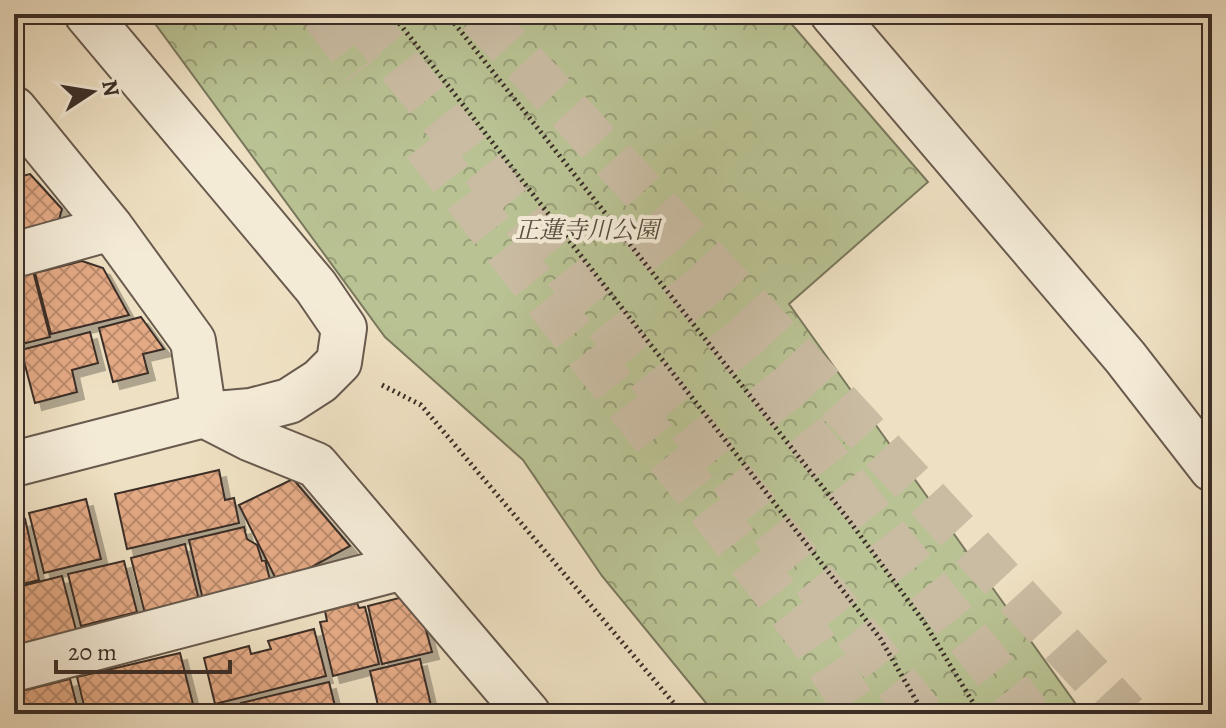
<svg xmlns="http://www.w3.org/2000/svg" width="1226" height="728" font-family="Alegreya,'Noto Serif JP',serif">
	<defs>
		<pattern id="forest-crowns" width="20" height="18" patternUnits="userSpaceOnUse" patternTransform="scale(2)"><rect width="20" height="18" fill="#b9c293"/><path d="M2 6a3 3 0 1 1 6 0M12 15a3 3 0 1 1 6 0" fill="none" stroke="#989e78"/></pattern>
		<pattern id="building-cross-hatch" width="8" height="8" patternUnits="userSpaceOnUse" patternTransform="scale(2)"><rect width="8" height="8" fill="#e4aa85"/><path d="M0 0l8 8M0 8l8-8" fill="none" stroke="#ba8b6d"/></pattern>
		<filter id="shadow"><feDropShadow dx="7" dy="7" stdDeviation="0" flood-color="#0004"/></filter>
	</defs>
	<rect width="100%" height="100%" fill="#eee0c2"/>
	<filter id="stains"><feTurbulence type="fractalNoise" baseFrequency=".0025" numOctaves="4"/><feColorMatrix values="0 0 0 0 .2 0 0 0 0 .09 0 0 0 0 .02 0 0 0 .5 -.17"/></filter>
	<radialGradient id="worn" r=".72"><stop offset=".6" stop-color="#630" stop-opacity="0"/><stop offset="1" stop-color="#630" stop-opacity=".3"/></radialGradient>
	<path fill="url(#forest-crowns)" stroke="#7a785e" stroke-width="2" d="M148 14H783L928 182 789 304 1083 714H715L602 576 523 460 385 337Z"/>
	<path fill="url(#building-cross-hatch)" stroke="#3b2e28" stroke-width="2" filter="url(#shadow)" d="M30 174 62 209 56 230 16 239 14 178Z
		M82 261 103 268 129 315 51 334 35 273Z
		M33 271 50 337 14 346V275Z
		M141 317 164 349 143 354 148 373 113 382 99 328Z
		M90 332 98 363 72 370 77 392 35 403 21 350Z
		M219 470 225 500 234 498 239 523 127 549 115 494Z
		M293 479 350 546 279 585 239 505Z
		M86 499 101 559 44 573 29 513Z
		M25 519 39 580 14 586V522Z
		M244 527 247 539 257 545 262 561 265 560 272 588 204 604 189 540Z
		M185 544 199 600 145 614 131 558Z
		M124 561 137 612 81 626 68 574Z
		M62 576 76 630 22 644 14 608V588Z
		M399 598 421 612 432 652 382 664 368 606Z
		M357 603 359 608 365 607 379 664 333 676 320 622 327 621 325 611Z
		M314 629 326 676 215 704 204 658 249 646 251 654 271 649 268 641Z
		M180 653 194 708 168 714H86L77 677Z
		M420 659 433 714H380L370 671Z
		M70 679 79 714H14V693Z
		M329 682 337 714H244L241 703Z"/>
	<g fill="none" stroke-linecap="round" stroke-linejoin="round">
		<path stroke="#cabca3" stroke-width="44" stroke-dasharray="44 22" stroke-linecap="butt" d="M323 14 364 68
			M358 14 922 714
			M479 14 1126 714
			M424 144 808 635 860 714
			M639 225 1029 714"/>
		<g stroke="#685a4e" stroke-width="48">
			<path id="minor" d="M87 14 316 287 344 328 339 362 320 381 289 401 251 411 204 415
				M833 14 1125 357 1212 469
				M14 109 111 228 193 341 204 415 249 438 316 465 528 714
				M14 255 111 228
				M14 669 403 567"/>
		</g>
		<g stroke="#685a4e" stroke-width="48">
			<path id="tertiary" d="M14 464 204 415"/>
		</g>
		<path stroke="#3b2e28" stroke-width="5" stroke-dasharray="2 4" stroke-linecap="butt" d="M392 14 880 638 924 714
			M447 14 848 519 924 622 980 714
			M382 385 421 405 683 714"/>
		<use href="#minor" stroke="#f4ebd7" stroke-width="44"/>
		<use href="#tertiary" stroke="#f4ebd7" stroke-width="44"/>
	</g>
	<g text-anchor="middle" stroke-width="8" stroke-linejoin="round" paint-order="stroke">
		<g font-size="24" font-style="italic" fill="#544c3d" stroke="#f4ebd7">
			<text x="587" y="238">正蓮寺川公園</text>
		</g>
	</g>
	<rect width="1226" height="728" fill="none" stroke="#eee0c2" stroke-width="48"/>
	<rect x="16" y="16" width="1194" height="696" fill="none" stroke="#3b2e28" stroke-width="4"/>
	<rect x="24" y="24" width="1178" height="680" fill="none" stroke="#3b2e28" stroke-width="2"/>
	<g transform="translate(92 92) rotate(78)" stroke="#f4ebd7" stroke-width="6" paint-order="stroke">
	<path d="M0-6L14 30L0 20L-14 30Z" fill="#3b2e28"/>
	<text y="-12" font-size="22" font-weight="bold" text-anchor="middle" fill="#3b2e28">N</text>
	</g>
	<path d="M56 660v12h174v-12" fill="none" stroke="#3b2e28" stroke-width="4"/>
	<text x="68" y="660" font-size="24" fill="#3b2e28" stroke="#f4ebd7" stroke-width="6" paint-order="stroke">20 m</text>
	<rect width="100%" height="100%" filter="url(#stains)"/>
	<rect width="100%" height="100%" fill="url(#worn)"/>
</svg>
